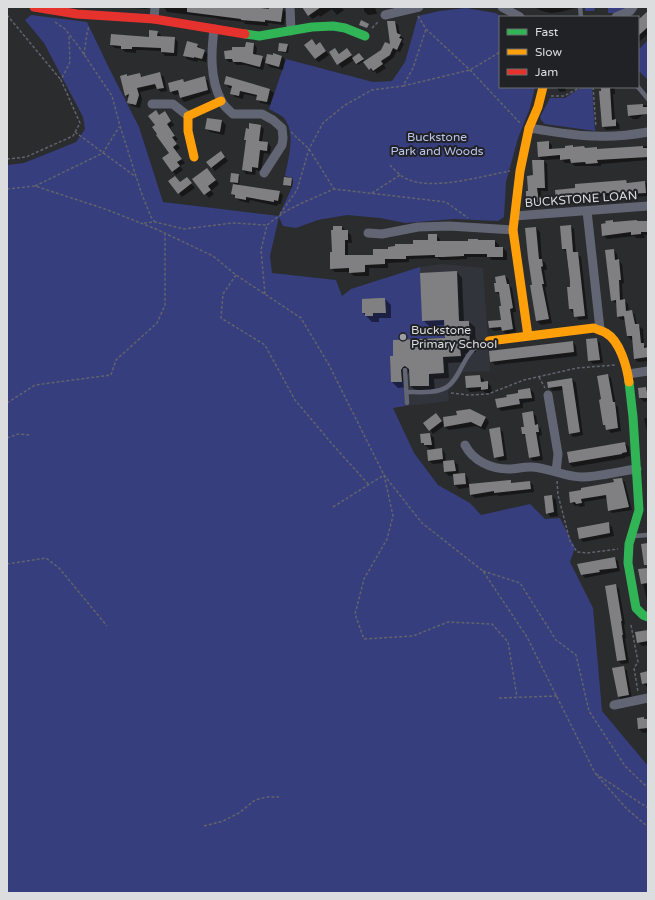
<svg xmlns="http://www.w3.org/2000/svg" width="655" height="900" font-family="'Varela Round',sans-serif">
	<rect width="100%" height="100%" fill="#2b2c2e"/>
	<path fill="#32343c" d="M442 264 483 268 490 371 463 372 457 381 448 392 449 401 357 412 351 289 420 267Z"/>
	<path fill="#363e7e" d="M585 7H629L615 13H608V7L595 8 594 11H585Z
		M466 8 495 13 503 17H500V87H535L530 108 518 138 506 182 504 217 498 221 454 219 405 223 380 218 347 215 318 220 296 228 283 226 279 217 270 256 272 273 336 280 342 296 351 289 420 267 422 320H444L445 338H426L427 347 414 339 393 340V356H390L391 382H403L405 406 393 408 414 453 438 485 470 503 481 515 530 504 545 519 560 518 575 548 570 562 593 608 602 711 648 766V893H7V165L24 163 76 142 85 129 83 117 44 43 25 20 31 15 87 22 108 66 139 127 163 202 279 216 292 187 293 178 285 176C288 159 297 132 283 117 279 114 273 111 269 109L286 59 373 82 392 81 405 62 418 16 439 11Z
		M648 40V80L638 70V50Z
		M584 87H592L595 131 545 124 541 120 540 117 550 98H565L577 90Z"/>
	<path fill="#0007" d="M120 7H147V9Z
		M164 7H240L270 10 282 9 286 12 284 25 268 23V26L245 24 244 22 218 19 216 18 167 12Z
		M307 7H344L342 8 344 10 337 15 332 9 320 17 319 15 312 19 309 15Z
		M364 7H375L377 14 368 15 364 11Z
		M534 7H575L576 8 560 12 551 13 542 11Z
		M648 13V34L638 43V18L640 20Z
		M395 22 398 25 400 35 404 39 402 42 404 44 400 52 397 51 393 58 384 65 386 68 377 74 375 71 373 72 364 61 358 65 354 60 342 68 330 53 335 49 340 54 350 53 353 58 360 55 365 62 391 45Z
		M157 32 161 35V38H174L178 42 177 56H165L161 51 142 50H136V53L125 52 123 49 115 48 111 45 150 38Z
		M312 41 317 45 323 47 329 55 319 62 315 59Z
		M254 44 257 48 256 55 262 57 266 61 282 56 285 60 283 70 270 67 265 62 263 70 245 65H237L233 62H229L226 59Z
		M197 45 208 54 206 62 198 60 197 62 187 59 184 55Z
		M287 45 289 46 288 53 281 52 279 51Z
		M139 74 143 78 160 74 164 77 167 91 161 92 157 88 140 92 142 99 140 108 132 106 128 102 129 99 126 95 127 75 128 77Z
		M204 78 208 81 211 93 184 102 181 98 180 94 174 95 171 91 183 80 185 82Z
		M227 78 270 90 274 93 270 105 261 103 257 99 258 97 244 94 243 99 235 97 231 93 233 88H229L226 84Z
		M556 87H573V88H565L566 91 560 92Z
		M602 87H615V94H613L615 120 619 124 620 129 606 130 603 126Z
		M646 105 648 107V110L638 119H633L629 116 628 106Z
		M156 112 160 116H168L174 125 170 128 178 140 175 141 180 148 176 151 185 163 180 166 183 170 176 175 172 171 170 154 156 125Z
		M208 120 222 121 226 125 224 135 210 132 206 128Z
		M260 126 264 129 262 142 268 143 271 147 270 154 264 153 261 171 256 170 255 175 246 174 243 170 249 130Z
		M548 142 552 145V150L566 149 573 146 574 148 598 150 648 146V160L601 164V166H575L572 163H565L561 159 543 160 547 164 548 191H541L542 205 531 206 527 202 529 191 534 176 543 161 539 157Z
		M224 156 228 161 215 171 212 167Z
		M211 173 219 184 211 191 214 194 209 198 194 179Z
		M238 175 240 177 239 185 279 192 283 195 281 204H278L277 206 250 200 249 203 240 201 232 194 234 183 231 181Z
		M292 179 293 181 292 187 286 186 284 184Z
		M626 181 629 183 645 182 648 184V196L634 197 632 195 590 197V200L561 204 557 200 556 191Z
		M190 182 195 188 182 197 179 193Z
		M613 221 614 223 648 221V235H644L645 238H636L634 236 607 239 603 235Z
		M570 226 574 229 576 253 581 257 588 319 579 320 570 309 571 288 566 252 563 249Z
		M342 227 351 235 352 243H348V256H374L389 250 429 241 436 235 440 239V242L495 241 499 245V248H503L507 252V260H492L489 257H467V259L447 260H440L438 258 409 259V262L388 263V268H369V276H354L350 272H335L331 268 333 253Z
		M536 228 540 232 542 260 546 264 547 270H544L547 287H545L552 323 541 325 537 321 526 229Z
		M614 250 617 254 618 260 622 264 624 283 622 284 623 300 628 304 629 312 631 311 635 315 637 325 643 329 644 345 648 348V361L638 362 635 359 633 339 631 340 628 336 626 320H622L618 317 617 304 612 300Z
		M457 272 462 278 464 322H469L475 327 476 352 465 354 466 362 448 363 449 378 434 379 435 391 417 392 411 386 410 370 407 376V387L398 388 392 382 391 357 446 338 445 325 429 326 423 320Z
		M505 276 509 280 510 286 512 288 516 312H513L516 332 506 334 502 330 494 331 490 328 502 321V306L500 295 496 292 498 283Z
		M385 299 391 305V318H379V322H372L363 313V300Z
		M597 339 600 343 603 363 593 364 589 360Z
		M573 342 576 346 577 356 495 365 491 361Z
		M607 375 611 378 616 405 618 407 621 431 611 433 604 425 602 400Z
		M480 376 484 380V383L487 382 491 386 492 393H486L483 391 470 392 467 388Z
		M572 379 576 383 583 435 573 437 570 433 563 390 553 391 549 388Z
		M648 388V401L644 402 640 398 639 389Z
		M530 389 534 393 535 401 523 403V408L501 411 498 407 508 398Z
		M470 410 486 418 489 422 485 430 476 426 449 430 445 427 458 416Z
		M532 412 536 416 538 426 541 429 542 435 539 436 543 460 533 461 530 457 527 438 523 434Z
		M440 418 445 425 433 434 430 430Z
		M644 418H648V436Z
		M499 428 503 432 507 460 499 461 495 457Z
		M430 434 434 438 435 450 442 449 445 453 446 462 454 461 458 465 459 474H465L468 478 469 485 510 481 513 484 530 482 533 485 534 492 499 496 498 495 475 498 471 495V487L459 489 455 485 454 475 449 476 445 472 444 463 433 464 429 461 430 450 422 442Z
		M625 443 629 447 630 456 625 457V458L573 467 569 463 568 453Z
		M622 479 625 482 632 510 612 513 609 510 607 498 584 502 585 506 580 507 578 505 575 506 571 502Z
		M552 496 556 500 558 516 551 517 547 513Z
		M608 523 612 527 614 536 583 542 580 538Z
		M615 558 618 561 620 571 585 578 582 574Z
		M648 569V605L640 570Z
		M615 585 619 589 625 624 624 625 626 638 625 639 629 663 622 664 618 661 606 587Z
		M648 631V645L642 646 638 642Z
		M623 667 627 671 632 699 622 700 618 696Z
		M648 672V687H647L643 683Z
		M643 718 645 720H648V732L643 733 639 729Z"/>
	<path fill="#808082" d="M187 7H252L269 9V7L283 8 281 22 265 20V22L241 20V19L187 12Z
		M302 7H321L308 16Z
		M648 11V27L638 36V20Z
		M361 20 369 24 367 28 359 25Z
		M387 21H395L397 33 401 35 399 38 402 39 397 50 393 48 390 55 381 61 383 64 373 71 371 68 369 70 363 62 381 50 385 42 390 44Z
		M149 30 158 31 157 36 175 37 174 53 161 52V48L137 47H132V49H121V46L110 45 111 34 149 37Z
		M312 39 316 45 320 42 326 51 315 59 304 45Z
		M187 41 198 44 197 47 205 50 202 59 194 57V58L183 56Z
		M246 42 254 43 253 54 263 56 260 67 241 62H233L232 59H225L224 51 232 50V47H245Z
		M279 43 288 44 286 52 278 51Z
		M335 48 339 54 347 48 352 55 337 65 329 52Z
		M273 53 282 56 279 67 265 63 267 54 273 55Z
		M359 53 364 59 356 64 352 58Z
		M160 72 164 88 157 89 155 84 137 88 139 95 136 105 127 103 129 94 125 96 120 76 127 74V76L140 73 141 77Z
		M205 76 208 90 180 98 178 90 170 92 168 83 183 79 184 82Z
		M226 76 270 89 267 102 256 100 257 95 240 91 239 96 230 94 232 86 224 84Z
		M601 87H610L612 120 616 119V126L602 127 599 91H601Z
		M643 104V107H647V114L628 116 627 105Z
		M156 110 159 115 165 111 171 121 167 124 175 136 172 137 177 144 173 147 182 159 177 162 180 166 172 172 162 158 169 153 156 135 157 134 152 127 155 125 148 116Z
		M207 118 222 120 220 132 205 129Z
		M249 123 261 125 259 141 268 142 267 151 260 150 258 168 252 167V172L242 170 246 140H244L246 128 249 129Z
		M549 141V149L565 148V146L573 145V147L584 146 585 148 597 147V149L643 146V148H648V157L597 160 598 163 586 164 585 162 571 163 570 159 560 160V155L538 157 537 142Z
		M221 151 225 157 211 168 206 162Z
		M532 160H544L545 188H537L539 202 526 203V191H528L527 176 533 175Z
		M207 168 216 180 208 186 211 190 204 195 192 179Z
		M231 173 239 174 238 183 230 182Z
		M175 176 180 182 187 177 192 183 178 194 168 181Z
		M284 177 292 178 291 186 283 185Z
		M626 180 627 183 645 181 646 193 629 194V192L587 194V197L573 198V199L556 200 555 190 575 188V184Z
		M233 184 280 191 278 201 274 200V202L246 197V200L235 198V195L231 194Z
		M613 220V222L637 220V221H648V232H641V234L631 235V232L602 236 601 224 606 223 605 221Z
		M571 225 573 252H578L585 316 574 317 573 309H569L567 287H570V281L566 249H562L560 226Z
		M333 226H342V230H348V240H345V255H373V249H388V247L395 246V244H413V240H428V234H437V241H468V239H478V240H495V247H503V257H487V254H464V256L443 257H435V255L406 256V259H385V264L365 265V272L349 273V268L330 269V252H332L331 230H333Z
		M536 227 539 259H542L543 266 541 267 544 284H542L549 319 536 321 530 285H532L528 258 525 228Z
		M614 249 615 260 619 259 621 280H619L620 300 625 299 626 311 632 310 635 324H639L641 343H644V348L648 347V357L634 359 632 336H627L624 316 617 317 616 300 611 301 605 250Z
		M457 271 459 321H469L470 347 460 348 461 356 443 357 444 373 429 374V386H410L409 369 405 366 403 367 401 370 402 382H391L390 356H393V340L445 338 444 320 422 321 420 273Z
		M505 275 507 284H509L513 308 510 309 513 329 502 331 501 327 489 328 488 321 501 320 499 306H501L499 292H495L494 283H496L495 277Z
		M380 298H385L386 313H373V316H365V313H362V299Z
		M597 338 600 360 588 361 586 339Z
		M573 341 574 352 490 362 489 351Z
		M608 374 613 402H615L618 428 606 430 605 425H603L599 400 601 399 597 376Z
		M480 375 481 382 488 381V389L481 390V387L466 388 465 376Z
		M572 378 580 432 569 434 562 386 548 388 547 382Z
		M646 387 648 398H639L638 388Z
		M530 388 532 398 519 399 520 404 497 408 495 399 507 397 506 395 518 393V390Z
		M470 409 486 417 481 427 471 422 444 427 443 417 457 415 456 411Z
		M533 411 535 425 538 424 539 432H536L540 456 529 458 525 434H522L521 427H524L522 413Z
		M436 413 442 421 429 431 423 423Z
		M500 427 504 456 494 458 489 429Z
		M430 433 432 445H424V443H421L420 434Z
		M625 442 627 452 622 453V454L569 463 567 452Z
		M442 448 443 459 428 461 427 450Z
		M454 460 456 471 444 472 443 461Z
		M465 473 466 484 454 485 453 474Z
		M622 478 629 507 608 511 606 495 581 499 582 503 576 504 575 502 570 503 569 492 581 490V488L614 482 613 479Z
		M511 480V483L530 481 531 489 494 493V491L470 495 469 484Z
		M552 495 554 512 546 514 544 496Z
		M609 522 610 533 579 539 577 528Z
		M648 543V565H644L641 544Z
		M615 557 617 568 599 570 600 572 581 575 577 564Z
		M648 568V583L641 584 638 569Z
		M616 584 622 621H621L623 635H622L626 660 617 661 605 586Z
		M648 630V641L637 643 635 632Z
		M624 666 629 695 618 697 612 668Z
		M648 671V683L642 684 640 673Z
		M644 717V719H648V728L638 729 637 718Z"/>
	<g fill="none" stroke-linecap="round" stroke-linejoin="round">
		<path stroke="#62636c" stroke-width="1.5" stroke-dasharray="3 2" stroke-linecap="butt" d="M7 15 61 80
			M418 16 426 29 470 70 520 123
			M55 22 65 29 79 47 112 96 120 126 141 192 151 217 155 222
			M372 28 379 21
			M84 55 87 33 89 26
			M403 86 470 70 500 52
			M593 87 596 127
			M551 96H564L581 87
			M75 132 136 177
			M291 132 309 149 334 189
			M7 159 26 157 73 136 80 123 61 80 70 62 69 36
			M390 165C395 170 400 176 407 179 433 191 482 176 510 171
			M35 186 103 153 119 127
			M7 189 35 186 105 209 156 229 213 256 236 275 301 318 329 365 384 475 422 523 483 571 527 637 595 773 626 808 648 827
			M372 193 400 175
			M280 214 297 190 309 149 323 123 345 105 372 90 403 86 413 68 426 29
			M144 223 155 222 184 229 232 223 267 225
			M236 275 223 294 221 318 265 345 295 400 333 445 369 485
			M265 294 261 250 267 225 286 211 302 203 334 189 446 202 468 218
			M539 377 545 388
			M451 393 469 395 488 394 524 380 577 368 615 365
			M7 403 35 385 111 375 116 360 157 323 165 305V233
			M7 438 18 434 31 435
			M557 481 558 495 570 541 577 552 587 553 618 549
			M333 507 384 475 393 516 387 539 364 579 355 614 364 639 413 636 448 622 492 624 508 642 517 697
			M7 564 46 558 59 568 107 626
			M483 571 520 583 556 640 576 655 589 711 625 766 648 788
			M631 625 638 662 634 668 638 692
			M499 698 557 696
			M596 774 648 808
			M204 826 223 821 239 813 255 800 267 797H279"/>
		<path stroke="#626674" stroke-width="4.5" d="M580 7 581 17
			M638 87 648 99
			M405 370 407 403
			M407 392C418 392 436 394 447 387 461 377 463 356 476 347 479 345 484 343 487 341
			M634 536 648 535"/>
		<path stroke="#626674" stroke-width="9" d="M290 7 291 31
			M502 7 520 17
			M385 15 419 7
			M616 17 630 11 633 7
			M154 19 155 7
			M214 29C211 53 210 79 221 100 223 106 229 110 233 114H262L273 120 282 128 283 138 282 145 264 173
			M152 104H173L188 116
			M529 128C551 131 573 136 596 136 613 137 631 135 648 132
			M587 211 600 329
			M515 216 648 206
			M368 233 382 234 418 227 449 226 513 230
			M628 374 648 371
			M548 395 558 454 556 472
			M465 445C473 461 491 469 509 469 516 469 523 467 530 467 548 467 564 477 582 477 600 477 619 471 637 469
			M614 705 648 698"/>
		<path stroke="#30b455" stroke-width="9" d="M245 34 259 36 312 27 333 26 345 28 365 36
			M629 382 633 417 639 510 629 544 628 563 636 608 643 615 648 617"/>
		<path stroke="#ff9f0a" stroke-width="9" d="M194 157 188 131V116L221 101
			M528 336 513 230 520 171 529 128 538 107 543 87
			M489 341 594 328C598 330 603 331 606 333 620 341 627 367 629 382"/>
		<path stroke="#e5322d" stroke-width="9" d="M34 7 77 14 154 19 245 34"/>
	</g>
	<circle fill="#9e9fa1" stroke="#212225" stroke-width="1.5" cx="403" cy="337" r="4"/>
	<g text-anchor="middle" stroke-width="4" stroke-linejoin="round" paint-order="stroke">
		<g font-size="12" fill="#bac4ef" stroke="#212225">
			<text x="437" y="141">Buckstone<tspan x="437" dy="14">Park and Woods</tspan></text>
		</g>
		<g font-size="12" fill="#dcdddf" stroke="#212225">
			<text transform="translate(581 199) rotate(-4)" y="4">BUCKSTONE LOAN</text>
		</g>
		<g font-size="12" fill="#dcdddf" stroke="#212225" text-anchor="start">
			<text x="411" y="334">Buckstone<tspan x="411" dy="14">Primary School</tspan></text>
		</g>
	</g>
	<rect width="655" height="900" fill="none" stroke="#dcdddf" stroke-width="16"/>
	<rect x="499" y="16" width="140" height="72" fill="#212225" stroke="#6c6d6f"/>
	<rect x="507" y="29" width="20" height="6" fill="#30b455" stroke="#6c6d6f"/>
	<text x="535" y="36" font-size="12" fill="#dcdddf">Fast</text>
	<rect x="507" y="49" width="20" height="6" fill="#ff9f0a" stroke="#6c6d6f"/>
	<text x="535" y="56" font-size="12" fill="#dcdddf">Slow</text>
	<rect x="507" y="69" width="20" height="6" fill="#e5322d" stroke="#6c6d6f"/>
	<text x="535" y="76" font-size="12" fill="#dcdddf">Jam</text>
</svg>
